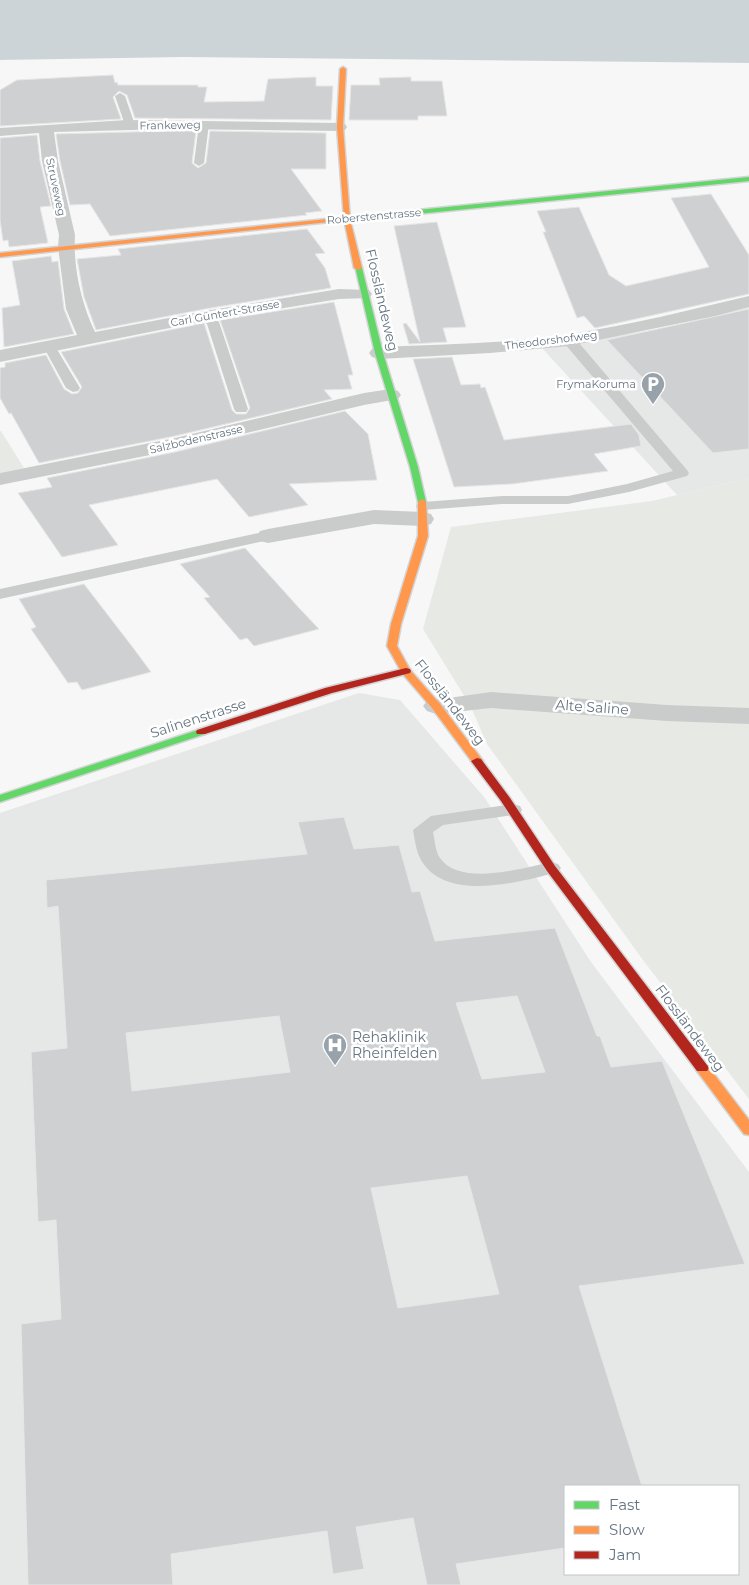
<svg xmlns="http://www.w3.org/2000/svg" width="749" height="1585" font-family="Montserrat,sans-serif">
	<rect width="100%" height="100%" fill="#f7f7f7"/>
	<path fill="#e6e7e7" fill-rule="evenodd" d="M749 305V478L677 495 541 347 674 327Z
		M359 693 400 700 484 797 591 962 749 1172V1585H0V813ZM565 1486H738V1574H565Z"/>
	<path fill="#e6e9e4" d="M0 431H1L24 468 0 473Z
		M749 478V1099L643 960 487 744 471 707 423 629 451 527 652 501Z"/>
	<path fill="#cdd4d8" d="M0 0H749V63L183 57 0 60Z"/>
	<path fill="#ced0d1" stroke="#e6e6e6" fill-rule="evenodd" d="M113 75 115 83 117 82 118 85H198V87H207L204 102 264 101 268 79 316 77V86H333L331 120 135 118 127 95 119 91 113 97 121 119 0 126V90L17 80Z
		M411 77V81H442L447 116H418V120H349L351 85H380L379 78Z
		M170 131H196L192 163 198 168 206 163 210 131 326 133V169H291L322 211 305 213 307 215 110 236 90 204 70 205 60 161 56 134Z
		M37 135 40 161 51 206 40 207 48 243 9 247 8 240 3 241 0 220V138Z
		M711 194 749 255V294L595 328 584 316 577 318 543 232H546L537 211 579 207 609 275 626 286 709 267 671 198Z
		M437 222 466 327 443 328 447 342 409 344 403 324 406 323 420 342 394 226Z
		M307 229 325 253 315 254 325 268 331 288 205 309 96 330 84 297 77 259 121 255 118 249Z
		M51 256 52 262 58 261 64 309 74 334 4 347 2 308 20 305 12 261Z
		M334 302 353 375H348L352 389 324 390 332 399 175 436 39 463 11 413 9 414 0 398V368L5 367V363L46 355 64 389 72 394 78 393 82 387 61 352 204 323 232 410 236 414H246L250 408 220 320Z
		M749 309V449L713 453 607 340Z
		M452 357 461 385 480 384 481 388 485 387 504 440 631 424 639 435 641 446 594 454 608 471 512 484 454 487 413 359Z
		M345 411 368 434 377 480 289 484 308 505 249 517 217 479 89 505 118 545 62 557 18 493 52 487 47 478 175 452Z
		M245 548 300 609 319 629 254 646 247 638 240 640 204 598 210 597 180 564Z
		M84 584 134 649 151 672 82 690 77 682 68 683 31 629 36 627 19 599Z
		M344 817 354 849 399 845 412 892 420 891 435 941 555 928 597 1036H600L611 1067 662 1061 745 1264 579 1286 642 1486H565V1548L456 1564 461 1585H427L413 1518 356 1527 364 1569 333 1574 327 1531 171 1554 173 1585H28L21 1324 61 1319 56 1220 38 1222 31 1052 67 1048 58 906 47 908 46 880 307 854 298 822ZM517 996 545 1072 482 1079 456 1003ZM279 1016 290 1072 132 1091 126 1033ZM467 1176 499 1294 398 1308 371 1188Z"/>
	<g fill="none" stroke-linecap="round" stroke-linejoin="round">
		<g stroke="#d3d4d5" stroke-width="3">
			<path id="fast" d="M749 177V181L327 223 324 221 327 219Z
				M355 266 362 268 383 353 418 467 426 502 425 504 422 505 418 502 410 467 375 353Z
				M201 729 205 730 206 732 205 734 0 802V795Z"/>
		</g>
		<g stroke="#d3d4d5" stroke-width="3">
			<path id="slow" d="M343 67 346 69 343 127 350 219 362 268 358 270 354 268 344 219 337 127 340 69Z
				M327 219 329 220V222L0 257V253Z
				M422 499 426 502 428 536 401 624 397 646 410 670 440 704 483 761 477 764 473 763 432 708 402 673 387 646 391 624 418 536V502Z
				M702 1063 707 1065 749 1120V1135L744 1134 697 1071 695 1068 697 1065Z"/>
		</g>
		<g stroke="#d3d4d5" stroke-width="3">
			<path id="jam" d="M406 668 410 669 411 671 410 673 332 693 205 734H197L196 732 197 730 325 688Z
				M477 758 481 759 510 798 555 866 707 1065 709 1068 707 1071H697L547 871 501 801 471 761Z"/>
		</g>
		<path fill="#cacccc" fill-rule="evenodd" d="M120 93 125 96 135 125 134 127H126L125 125 115 96Z
			M204 121 209 124 204 163 199 166 194 163 199 124Z
			M205 312 209 313 219 322 248 409 246 412H236L234 409 207 324 199 316Z
			M569 336 574 337 687 470 689 473 687 476 629 492 568 504H502L423 510 418 509 416 506 418 503 423 502 502 496H568L627 484 673 471 564 343 563 340Z
			M49 342 55 346 80 388 78 391 73 392 66 388 43 346Z
			M268 531 273 533 276 536 273 539 0 599V589Z
			M513 804 520 806 522 810 520 814 443 825 433 832C435 840 435 851 440 858 460 887 523 868 551 862L558 864 561 868 558 872C520 882 446 903 421 860 416 851 415 840 413 830L431 816Z"/>
		<path fill="#cacccc" fill-rule="evenodd" d="M127 120 340 123 345 124 347 127 345 130 340 131 170 129 54 132 58 161 75 235C73 267 81 303 95 332L205 311 339 289 369 290 372 294 369 298 339 299 205 321 0 362V350L77 335 66 309 58 247 59 235 42 161 39 133 0 136V128Z
			M749 296V307L715 316 569 346 490 353 379 359 372 357 369 353 372 349 379 347C442 344 507 344 570 334 630 325 690 310 749 296Z
			M391 389 398 391 401 395 398 399 364 405 175 450 0 485V473L175 438 364 393Z
			M374 510 423 512 431 514 434 519 431 524 423 526 374 524 268 543 260 541 257 536 260 531 268 529Z
			M491 692 667 705 749 708V724L667 721 491 708 436 714 427 711 423 706 427 701Z"/>
		<use href="#fast" fill="#63d668" fill-rule="evenodd"/>
		<use href="#slow" fill="#ff974d" fill-rule="evenodd"/>
		<use href="#jam" fill="#b3261e" fill-rule="evenodd"/>
	</g>
	<defs>
		<g id="parking-pin" transform="scale(1.25)"><path d="M0 17L-7.5 6A9.5 9.5 0 1 1 7.5 6Z" fill="#97a2aa" stroke="#fff"/><path d="M-3.5-5.5H1a3.5 3.5 0 0 1 0 7H-1V5.5H-3.5ZM-1-3.4V-.6H.8a1.4 1.4 0 0 0 0-2.8Z" fill="#fff"/></g>
		<g id="hospital-pin" transform="scale(1.25)"><path d="M0 17L-7.5 6A9.5 9.5 0 1 1 7.5 6Z" fill="#97a2aa" stroke="#fff"/><path d="M-5-5h3v3.5h4V-5h3V5h-3V1.5h-4V5h-3Z" fill="#fff"/></g>
	</defs>
	<g fill-rule="evenodd">
		<use href="#parking-pin" x="653" y="384"/>
		<use href="#hospital-pin" x="335" y="1045"/>
	</g>
	<g text-anchor="middle" stroke-width="5" stroke-linejoin="round" paint-order="stroke">
		<g font-size="11" fill="#647480" stroke="#fff">
			<text transform="translate(170 125) rotate(-1)" y="4">Frankeweg</text>
			<text transform="translate(56 187) rotate(78)" y="4">Struveweg</text>
			<text transform="translate(374 216) rotate(-5)" y="4">Roberstenstrasse</text>
			<text transform="translate(225 313) rotate(-10)" y="4">Carl Güntert-Strasse</text>
			<text transform="translate(551 340) rotate(-7)" y="4">Theodorshofweg</text>
			<text transform="translate(196 439) rotate(-13)" y="4">Salzbodenstrasse</text>
		</g>
		<g font-size="11" fill="#647480" stroke="#fff" text-anchor="end">
			<text x="636" y="388">FrymaKoruma</text>
		</g>
		<g font-size="14" fill="#647480" stroke="#fff">
			<text transform="translate(382 300) rotate(77)" y="5">Flossländeweg</text>
			<text transform="translate(450 702) rotate(52)" y="5">Flossländeweg</text>
			<text transform="translate(592 707) rotate(4)" y="5">Alte Saline</text>
			<text transform="translate(198 718) rotate(-18)" y="5">Salinenstrasse</text>
			<text transform="translate(690 1028) rotate(53)" y="5">Flossländeweg</text>
		</g>
		<g font-size="14" fill="#647480" stroke="#fff" text-anchor="start">
			<text x="352" y="1042">Rehaklinik<tspan x="352" dy="16">Rheinfelden</tspan></text>
		</g>
	</g>
	<rect x="564" y="1485" width="175" height="90" fill="#ffffff" stroke="#c1c7cc"/>
	<rect x="574" y="1501" width="25" height="8" fill="#63d668" stroke="#c1c7cc"/>
	<text x="609" y="1510" font-size="15" fill="#647480">Fast</text>
	<rect x="574" y="1526" width="25" height="8" fill="#ff974d" stroke="#c1c7cc"/>
	<text x="609" y="1535" font-size="15" fill="#647480">Slow</text>
	<rect x="574" y="1551" width="25" height="8" fill="#b3261e" stroke="#c1c7cc"/>
	<text x="609" y="1560" font-size="15" fill="#647480">Jam</text>
</svg>
